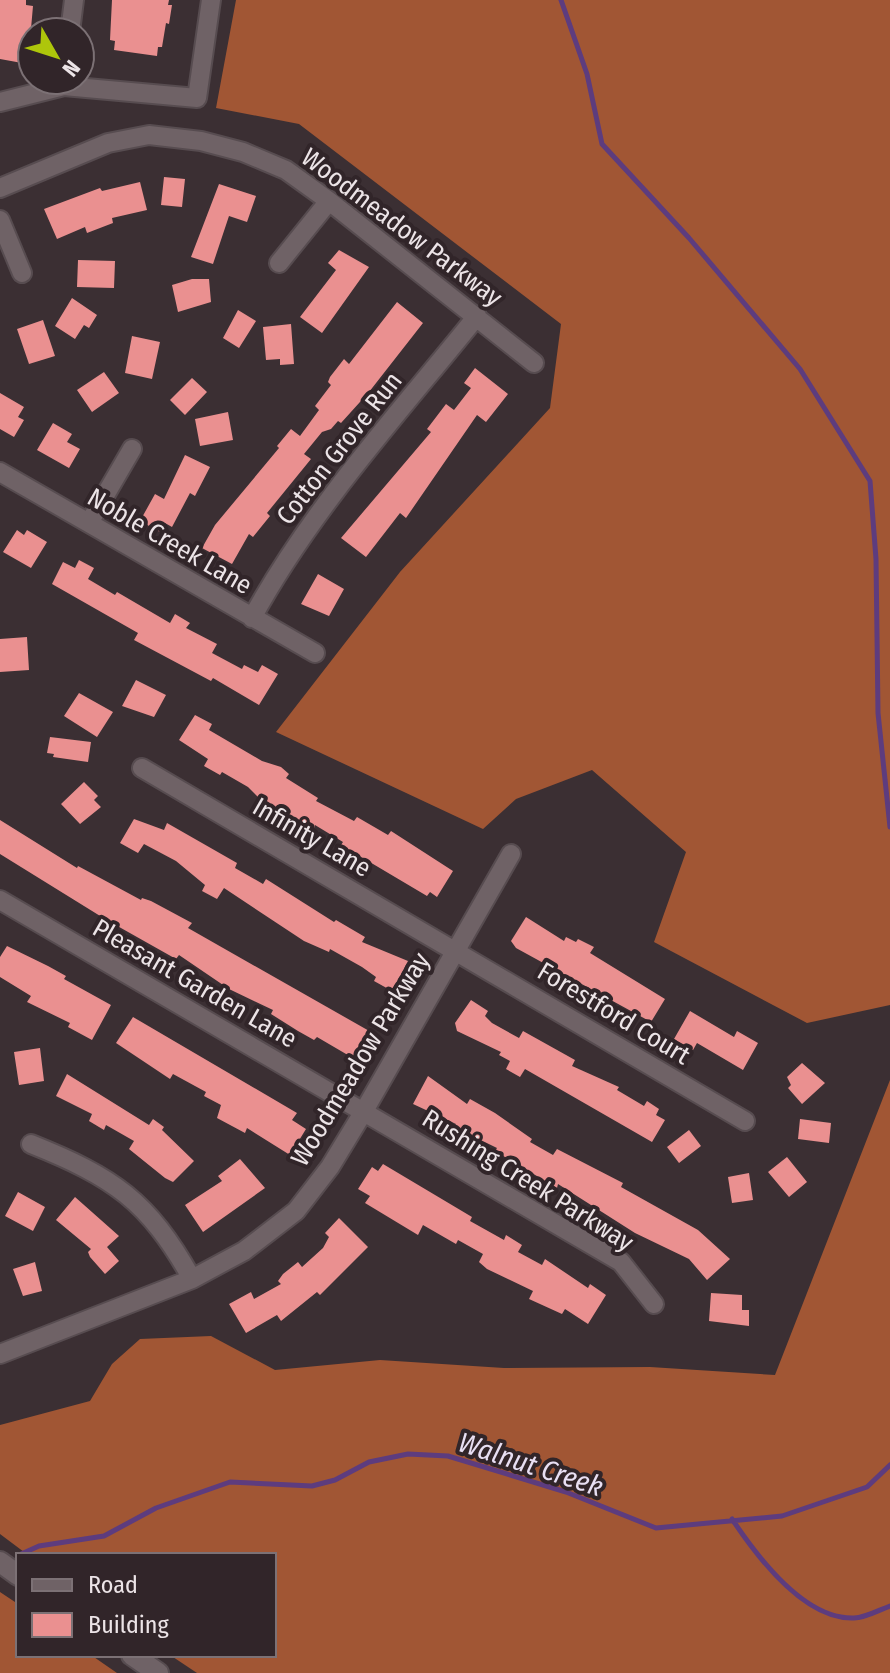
<svg xmlns="http://www.w3.org/2000/svg" width="890" height="1673" font-family="'Fira Sans Condensed',sans-serif">
	<rect width="100%" height="100%" fill="#3b2f33"/>
	<path fill="#a15634" d="M236 0H890V1005L807 1023 654 942 686 852 592 770 516 799 483 829 276 732 400 572 550 408 561 324 299 124 216 108Z
		M890 1080V1673H197L170 1655H274V1555H28L0 1534V1425L90 1401 112 1364 140 1339 211 1336 275 1370 380 1360 504 1368 650 1367 775 1375Z
		M0 1592 18 1604V1655H91L117 1673H0Z"/>
	<g fill="none" stroke-linecap="round" stroke-linejoin="round">
		<path stroke="#5d3c7e" stroke-width="5" d="M561 0 587 74 602 144 689 238 800 369 870 481 876 559 878 713 890 827
			M732 1519C756 1555 804 1620 854 1618 865 1618 879 1610 890 1606
			M19 1555 39 1546 104 1536 156 1508 230 1482 312 1486 335 1480 369 1462 408 1454 448 1456 566 1492 656 1528 782 1516 867 1487 890 1465"/>
	</g>
	<path fill="#ea9090" d="M0 0H26V5L33 6 30 40 22 63 0 59Z
		M112 0H169L168 5H172L169 24 166 23 162 47H158L157 56 114 50 115 41 110 40Z
		M164 177 185 179 182 207 161 205Z
		M140 182 147 210 112 218 113 223 87 233 85 227 57 239 44 209 100 188 102 191Z
		M219 184 256 196 247 222 229 216 213 264 191 257Z
		M339 250 369 267 322 333 300 317 336 270 328 263Z
		M78 260 115 261 114 288 77 287Z
		M192 279H209L211 302 178 312 172 285Z
		M72 298 97 315 89 328 84 325 75 339 55 326Z
		M397 302 423 323 369 392 341 423 338 421 331 429 322 432 304 454 311 459 267 513 270 516 253 537 249 534 232 564 202 548 215 525 279 448 277 446 291 429 300 436 319 410 315 406 331 385 328 382 330 377 344 359 349 364Z
		M238 310 256 321 239 348 223 338Z
		M43 320 55 356 29 364 17 329Z
		M291 324 294 364 280 365V359L266 360 263 327Z
		M132 336 160 342 152 379 125 373Z
		M475 368 508 394 486 422 477 415 406 518 400 513 366 557 341 538 431 432 427 429 446 404 454 410 471 388 464 383Z
		M104 372 119 393 92 412 77 390Z
		M192 378 207 392 185 415 170 400Z
		M0 393 24 407 18 417 24 420 14 437 0 429Z
		M228 412 233 440 200 446 195 419Z
		M53 423 72 434 67 442 80 449 69 468 37 450Z
		M185 455 210 467 195 496 190 493 172 527 165 523 160 532 140 521 155 494 164 499Z
		M17 530 24 535 27 530 47 542 31 568 3 552Z
		M79 560 94 568 88 579 115 595 117 592 170 623 175 614 190 623 186 628 217 644 212 653 242 669 244 665 258 672 262 665 278 674 259 705 213 678 211 681 134 640 138 633 52 584 63 562 75 568Z
		M318 574 344 589 329 616 301 604Z
		M27 637 29 670 0 672V639Z
		M136 680 166 695 154 717 122 706Z
		M79 693 113 712 97 737 64 716Z
		M195 715 212 724 209 730 262 761 281 767 289 774 286 778 318 798 316 801 354 821 357 817 388 835 391 831 453 871 437 897 430 892 427 896 341 845 343 842 315 825 314 828 260 799 248 787 222 772 220 775 204 766 208 759 179 740Z
		M50 737 91 742 88 762 53 757 54 754 47 753Z
		M84 782 98 796 94 800 101 807 80 824 61 804Z
		M134 819 164 830 167 823 237 863 235 868 263 884 266 879 334 922 336 920 365 937 362 942 408 961 392 991 374 981 376 977 362 967 330 949 329 952 304 941 224 888 217 899 202 891 205 885 176 861 144 844 138 853 120 843Z
		M0 820 77 868 78 866 141 900 142 898 151 901 192 923 188 928 371 1032 374 1035 358 1061 317 1037 314 1040 298 1031 271 1014 273 1010 229 989 179 955 176 959 105 919 0 854Z
		M526 917 564 941 566 937 576 942 578 939 594 947 590 953 665 999 651 1022 516 948 511 941Z
		M7 946 48 966 66 976 64 979 111 1005 92 1040 68 1027 70 1023 27 1002 31 996 0 977V957Z
		M471 1000 488 1011 485 1016 492 1023 519 1038 523 1031 575 1060 572 1066 619 1087 617 1090 644 1106 647 1101 659 1109 656 1115 665 1120 652 1142 525 1069 520 1077 506 1069 510 1061 499 1055 501 1052 457 1031 455 1023Z
		M690 1011 734 1037 737 1031 758 1043 743 1070 697 1043 693 1050 674 1039Z
		M133 1017 297 1113 292 1120 306 1129 290 1155 247 1128 245 1133 217 1118 221 1105 204 1096 206 1092 173 1074 170 1079 116 1043Z
		M40 1048 44 1081 19 1085 14 1052Z
		M802 1063 825 1083 802 1104 788 1088 791 1085 787 1077Z
		M67 1074 149 1125 153 1119 164 1127 162 1130 194 1161 173 1182 165 1178 129 1149 134 1141 106 1125 104 1130 89 1121 92 1114 56 1096Z
		M428 1076 467 1104 470 1099 495 1113 532 1139 530 1142 553 1155 557 1149 623 1183 621 1187 698 1230 730 1259 707 1280 689 1259 635 1233 558 1184 557 1188 495 1151 497 1148 454 1127 456 1124 413 1104Z
		M800 1119 831 1123 829 1143 798 1139Z
		M689 1130 701 1146 679 1163 667 1147Z
		M787 1157 807 1182 789 1197 768 1172Z
		M240 1159 265 1188 203 1232 185 1205 222 1181 218 1176Z
		M383 1164 472 1217 470 1221 504 1240 506 1235 522 1245 518 1252 542 1265 545 1259 588 1288 590 1284 606 1295 588 1324 565 1309 562 1314 529 1299 533 1291 487 1269 479 1262 483 1254 458 1240 456 1244 423 1225 418 1235 365 1203 370 1196 358 1189 372 1167 378 1171Z
		M749 1173 753 1200 732 1203 728 1177Z
		M18 1192 45 1207 33 1231 5 1216Z
		M75 1197 119 1236 107 1247 119 1261 105 1274 90 1257 88 1252 91 1249 56 1220Z
		M339 1218 368 1247 320 1295 317 1292 281 1321 277 1315 246 1333 229 1304 251 1292 254 1299 281 1284 278 1281 283 1274 298 1262 302 1267 323 1248 329 1237 325 1233Z
		M35 1262 42 1291 23 1296 13 1269Z
		M711 1293 742 1295V1310H749V1326L709 1321Z"/>
	<g fill="none" stroke-linecap="round" stroke-linejoin="round">
		<g stroke="#574c50" stroke-width="22">
			<path id="minor" d="M70 32 74 0
				M0 102 64 86 197 98 211 0
				M0 188 108 143 149 135 201 141 243 152 286 170 329 201 534 363
				M0 220 22 273
				M279 263 329 201
				M0 472 315 653
				M89 523 132 449
				M252 618C312 508 399 413 477 316
				M142 768 745 1121
				M0 900 621 1262 654 1304
				M31 1144C113 1177 148 1200 192 1279
				M0 1354 192 1279 244 1251 296 1211 330 1167 364 1111 511 854"/>
		</g>
		<g stroke="#574c50" stroke-width="24">
			<path id="secondary" d="M0 1562 18 1575
				M132 1655 158 1673"/>
		</g>
		<use href="#minor" stroke="#6f6266" stroke-width="18"/>
		<use href="#secondary" stroke="#6f6266" stroke-width="20"/>
	</g>
	<g text-anchor="middle" stroke-width="8" stroke-linejoin="round" paint-order="stroke">
		<g font-size="26" fill="#ece4e7" stroke="#312529">
			<text transform="translate(402 227) rotate(37)" y="9">Woodmeadow Parkway</text>
			<text transform="translate(339 448) rotate(-52)" y="9">Cotton Grove Run</text>
			<text transform="translate(170 541) rotate(30)" y="9">Noble Creek Lane</text>
			<text transform="translate(312 837) rotate(30)" y="9">Infinity Lane</text>
			<text transform="translate(195 983) rotate(30)" y="9">Pleasant Garden Lane</text>
			<text transform="translate(614 1013) rotate(31)" y="9">Forestford Court</text>
			<text transform="translate(360 1059) rotate(-59)" y="9">Woodmeadow Parkway</text>
			<text transform="translate(528 1180) rotate(32)" y="9">Rushing Creek Parkway</text>
		</g>
		<g font-size="28" font-style="italic" fill="#e8dff3" stroke="#312529">
			<text transform="translate(531 1464) rotate(18)" y="10">Walnut Creek</text>
		</g>
	</g>
	<rect x="16" y="1553" width="260" height="104" fill="#312529" stroke="#7c7175" stroke-width="2"/>
	<rect x="32" y="1579" width="40" height="12" fill="#6f6266" stroke="#7c7175" stroke-width="2"/>
	<text x="88" y="1593" font-size="24" fill="#ece4e7">Road</text>
	<rect x="32" y="1613" width="40" height="24" fill="#ea9090" stroke="#7c7175" stroke-width="2"/>
	<text x="88" y="1633" font-size="24" fill="#ece4e7">Building</text>
	<g transform="translate(56 56) rotate(129)"><circle r="38" fill="#312529" stroke="#7c7175" stroke-width="2"/>
	<path d="M0-6L14 30L0 20L-14 30Z" fill="#aec60b"/>
	<text y="-12" font-size="22" font-weight="bold" text-anchor="middle" fill="#ece4e7">N</text>
	</g>
</svg>
